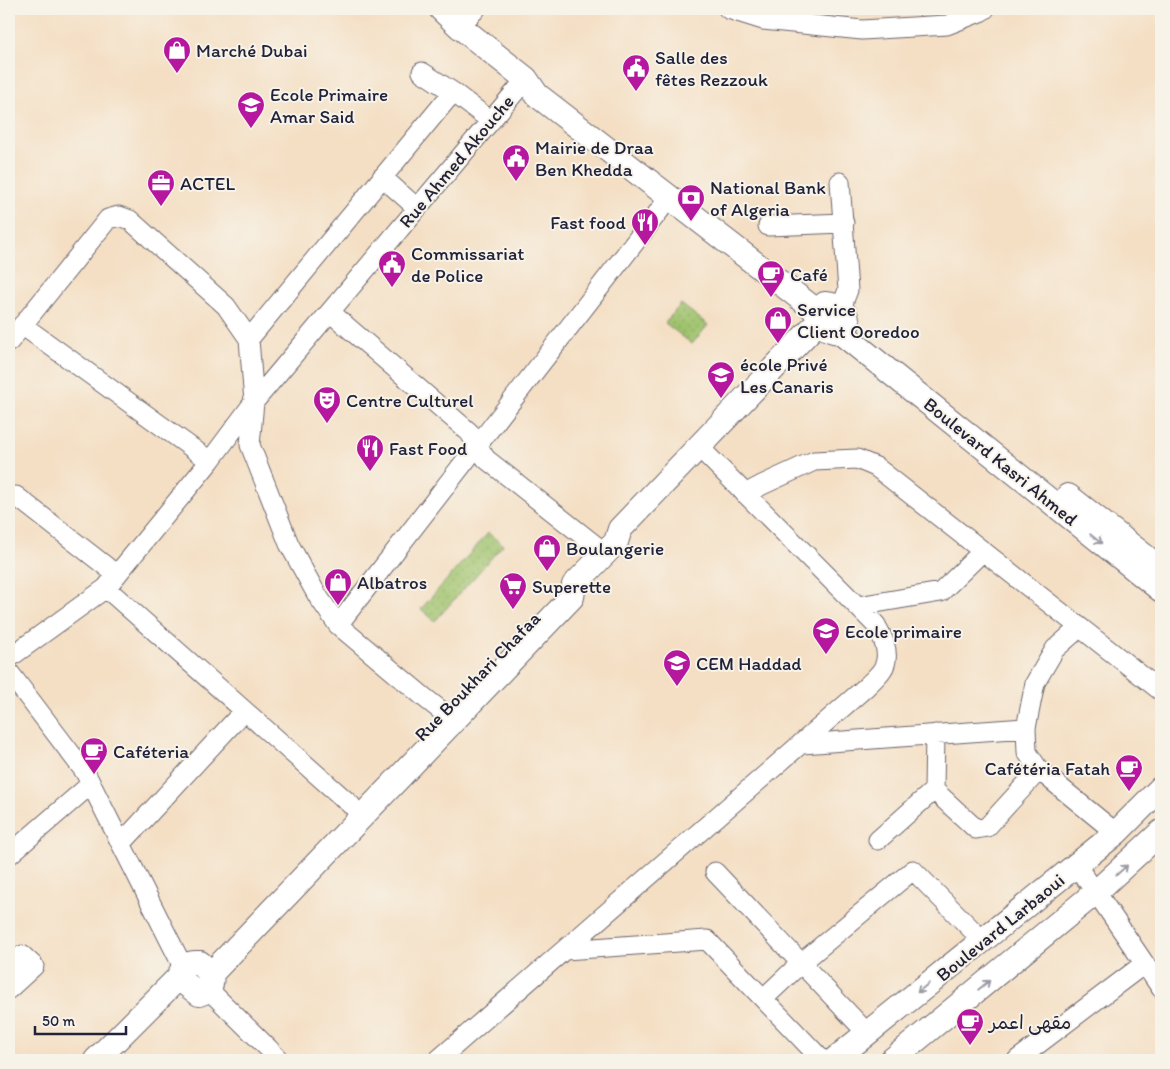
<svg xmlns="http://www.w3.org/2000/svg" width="1170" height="1069" font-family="Itim,'Playpen Sans Arabic',sans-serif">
	<defs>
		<pattern id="grass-dots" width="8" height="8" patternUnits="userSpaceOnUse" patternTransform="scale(1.25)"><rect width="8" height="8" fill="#9fc26c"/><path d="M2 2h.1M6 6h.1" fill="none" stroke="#89a65e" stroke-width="1.8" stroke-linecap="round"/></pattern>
	</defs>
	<rect width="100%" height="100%" fill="#f7f3e8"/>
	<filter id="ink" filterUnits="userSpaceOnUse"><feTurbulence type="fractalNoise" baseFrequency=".02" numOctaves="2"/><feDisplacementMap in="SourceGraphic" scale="10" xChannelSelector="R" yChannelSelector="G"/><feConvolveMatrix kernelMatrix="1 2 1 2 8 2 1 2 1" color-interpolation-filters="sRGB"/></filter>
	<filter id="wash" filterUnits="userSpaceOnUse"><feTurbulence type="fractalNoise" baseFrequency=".0096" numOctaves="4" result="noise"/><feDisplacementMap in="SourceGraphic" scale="20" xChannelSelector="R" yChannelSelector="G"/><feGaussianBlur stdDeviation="1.12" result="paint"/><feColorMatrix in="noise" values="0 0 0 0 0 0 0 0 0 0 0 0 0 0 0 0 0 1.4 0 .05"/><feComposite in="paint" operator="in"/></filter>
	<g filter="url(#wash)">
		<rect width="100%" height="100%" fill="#f4dfc4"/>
		<path fill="url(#grass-dots)" stroke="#607254" d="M681 304 708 325 692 344 665 323Z
			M488 533 503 545 435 621 421 609Z"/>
	</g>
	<g filter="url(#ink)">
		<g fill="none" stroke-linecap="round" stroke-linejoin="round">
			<g stroke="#6c646b" stroke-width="21">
				<path id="minor" d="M728 9 763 20 862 30 947 25 980 12 985 9
					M459 26 476 9
					M422 72 453 92 491 121
					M382 177 417 208
					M840 182 848 290 841 308
					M768 226 844 223
					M330 312 469 432 486 459 605 553
					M22 325 210 461
					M249 339 453 92
					M9 342 108 219 119 216 130 220 226 306 249 339 254 402 210 461 106 588 9 658
					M745 494 762 485 814 461 857 459 876 467 1161 691
					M16 496 117 575
					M106 588 351 805
					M858 606 941 592 983 551
					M338 625 670 197
					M1080 627 1055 649 1035 683 1026 728 1027 752 1039 770 1116 833
					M9 672 85 772 183 967
					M453 720 425 698 338 625 317 595 289 544 250 445 254 402 526 79
					M802 744 1026 728
					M934 790 976 829 987 827 1039 770
					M878 840 934 790 935 734
					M121 844 244 711
					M9 855 91 784
					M1076 866 1096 892 1161 988
					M715 872 867 1033
					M565 950 707 940 822 1060
					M9 967 22 955 34 966 9 989
					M209 990 269 1049 279 1060
					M764 998 801 963 913 870 983 941
					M438 1060 866 687C871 682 878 676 882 670 892 656 883 637 876 625L698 446
					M1017 1060 1144 964"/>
			</g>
			<g stroke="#6c646b" stroke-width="26">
				<path id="major" d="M441 9 459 26 526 79 537 95 818 312
					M825 304C838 305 845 309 848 323L840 332C826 331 820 326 818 312Z
					M840 332 1161 590
					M1068 496 1161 569
					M574 585 616 542 620 529 819 321
					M211 974 572 597 574 585
					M96 1060 178 978C184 966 185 962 200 963 210 973 215 976 209 990L199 994 178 978
					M834 1060 1116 833 1161 788
					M892 1060 1096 892 1161 832"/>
			</g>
			<use href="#minor" stroke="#fff" stroke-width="19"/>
			<use href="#major" stroke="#fff" stroke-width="24"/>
		</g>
		<defs><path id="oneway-shaft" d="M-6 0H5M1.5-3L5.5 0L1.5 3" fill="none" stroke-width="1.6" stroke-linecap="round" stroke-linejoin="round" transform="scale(1.25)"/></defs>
		<g stroke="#9c9ca7">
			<use href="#oneway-shaft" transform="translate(1096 539) rotate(39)"/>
			<use href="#oneway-shaft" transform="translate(1122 870) rotate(-42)"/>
			<use href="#oneway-shaft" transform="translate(984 985) rotate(-39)"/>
			<use href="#oneway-shaft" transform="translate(923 988) rotate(141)"/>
		</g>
	</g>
	<defs>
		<g id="shop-pin" transform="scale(1.4375)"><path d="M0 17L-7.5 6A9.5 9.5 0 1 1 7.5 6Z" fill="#b5179e" stroke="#f7f3e8"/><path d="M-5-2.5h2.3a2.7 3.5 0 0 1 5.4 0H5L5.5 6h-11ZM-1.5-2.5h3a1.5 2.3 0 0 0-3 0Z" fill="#fff"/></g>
		<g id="civic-pin" transform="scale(1.4375)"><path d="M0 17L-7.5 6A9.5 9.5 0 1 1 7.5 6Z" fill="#b5179e" stroke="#f7f3e8"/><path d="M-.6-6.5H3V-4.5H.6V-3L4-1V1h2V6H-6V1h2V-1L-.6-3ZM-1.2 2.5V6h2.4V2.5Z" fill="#fff"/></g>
		<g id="school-pin" transform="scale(1.4375)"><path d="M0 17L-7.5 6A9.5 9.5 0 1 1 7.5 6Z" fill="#b5179e" stroke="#f7f3e8"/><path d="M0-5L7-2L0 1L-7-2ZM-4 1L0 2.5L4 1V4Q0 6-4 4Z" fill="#fff"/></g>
		<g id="office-pin" transform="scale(1.4375)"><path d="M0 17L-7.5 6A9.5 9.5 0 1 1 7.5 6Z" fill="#b5179e" stroke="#f7f3e8"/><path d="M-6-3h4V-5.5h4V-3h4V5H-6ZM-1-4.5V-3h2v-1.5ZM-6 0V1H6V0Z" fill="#fff"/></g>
		<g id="bank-pin" transform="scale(1.4375)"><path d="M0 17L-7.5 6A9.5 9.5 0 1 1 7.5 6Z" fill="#b5179e" stroke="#f7f3e8"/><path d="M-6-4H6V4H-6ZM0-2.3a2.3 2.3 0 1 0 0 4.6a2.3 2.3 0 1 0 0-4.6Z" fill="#fff"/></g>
		<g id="restaurant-pin" transform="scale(1.4375)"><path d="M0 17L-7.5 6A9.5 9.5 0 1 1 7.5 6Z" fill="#b5179e" stroke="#f7f3e8"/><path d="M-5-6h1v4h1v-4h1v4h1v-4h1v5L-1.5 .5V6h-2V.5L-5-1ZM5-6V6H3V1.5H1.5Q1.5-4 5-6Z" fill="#fff"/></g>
		<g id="cafe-pin" transform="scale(1.4375)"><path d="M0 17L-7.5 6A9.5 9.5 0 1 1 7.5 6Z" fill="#b5179e" stroke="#f7f3e8"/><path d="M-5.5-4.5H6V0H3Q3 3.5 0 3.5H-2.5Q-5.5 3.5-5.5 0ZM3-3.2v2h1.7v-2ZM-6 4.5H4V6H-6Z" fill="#fff"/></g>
		<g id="theatre-pin" transform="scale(1.4375)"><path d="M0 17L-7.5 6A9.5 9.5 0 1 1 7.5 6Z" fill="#b5179e" stroke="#f7f3e8"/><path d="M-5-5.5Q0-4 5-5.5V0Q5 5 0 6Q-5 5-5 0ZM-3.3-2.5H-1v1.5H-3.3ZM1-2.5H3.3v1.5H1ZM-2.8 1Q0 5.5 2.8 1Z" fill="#fff"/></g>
		<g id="supermarket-pin" transform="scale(1.4375)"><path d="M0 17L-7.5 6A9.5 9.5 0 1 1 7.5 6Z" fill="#b5179e" stroke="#f7f3e8"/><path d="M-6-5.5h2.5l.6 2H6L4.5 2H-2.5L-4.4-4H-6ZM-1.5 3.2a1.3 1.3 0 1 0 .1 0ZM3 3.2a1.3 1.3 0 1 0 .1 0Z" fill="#fff"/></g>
	</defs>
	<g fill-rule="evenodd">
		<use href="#shop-pin" x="177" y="50"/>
		<use href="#civic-pin" x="636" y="68"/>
		<use href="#school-pin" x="251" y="105"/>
		<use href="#civic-pin" x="516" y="158"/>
		<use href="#office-pin" x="161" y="183"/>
		<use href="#bank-pin" x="691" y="198"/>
		<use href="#restaurant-pin" x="645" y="222"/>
		<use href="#civic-pin" x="392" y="264"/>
		<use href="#cafe-pin" x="771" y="274"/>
		<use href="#shop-pin" x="778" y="320"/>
		<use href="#school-pin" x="721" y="375"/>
		<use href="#theatre-pin" x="327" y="400"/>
		<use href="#restaurant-pin" x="370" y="448"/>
		<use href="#shop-pin" x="547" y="548"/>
		<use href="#shop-pin" x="338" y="582"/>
		<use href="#supermarket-pin" x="513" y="586"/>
		<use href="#school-pin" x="826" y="631"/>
		<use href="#school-pin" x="677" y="663"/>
		<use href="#cafe-pin" x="94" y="751"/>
		<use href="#cafe-pin" x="1129" y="768"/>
		<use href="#cafe-pin" x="970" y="1022"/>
	</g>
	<g text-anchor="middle" stroke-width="4" stroke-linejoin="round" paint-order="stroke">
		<g font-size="19" fill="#22223b" stroke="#f7f3e8" text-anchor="start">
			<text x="196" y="57">Marché Dubai</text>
			<text x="655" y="64">Salle des<tspan x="655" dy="22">fêtes Rezzouk</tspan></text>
			<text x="270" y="101">Ecole Primaire<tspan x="270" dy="22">Amar Said</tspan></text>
			<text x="535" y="154">Mairie de Draa<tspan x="535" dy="22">Ben Khedda</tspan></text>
			<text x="180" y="190">ACTEL</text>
			<text x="710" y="194">National Bank<tspan x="710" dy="22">of Algeria</tspan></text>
			<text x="626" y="229" text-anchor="end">Fast food</text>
			<text x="411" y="260">Commissariat<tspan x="411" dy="22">de Police</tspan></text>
			<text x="790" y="281">Café</text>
			<text x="797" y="316">Service<tspan x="797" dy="22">Client Ooredoo</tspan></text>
			<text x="740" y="371">école Privé<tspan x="740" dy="22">Les Canaris</tspan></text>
			<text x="346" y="407">Centre Culturel</text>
			<text x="389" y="455">Fast Food</text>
			<text x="566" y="555">Boulangerie</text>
			<text x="357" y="589">Albatros</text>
			<text x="532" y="593">Superette</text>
			<text x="845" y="638">Ecole primaire</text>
			<text x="696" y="670">CEM Haddad</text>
			<text x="113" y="758">Caféteria</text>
			<text x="1110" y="775" text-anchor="end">Cafétéria Fatah</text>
			<text x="989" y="1029">مقهى اعمر</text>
		</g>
		<g font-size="19" fill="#22223b" stroke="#f7f3e8">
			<text transform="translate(456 161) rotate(-50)" y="7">Rue Ahmed Akouche</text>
			<text transform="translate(1001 461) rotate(39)" y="7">Boulevard Kasri Ahmed</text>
			<text transform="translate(477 676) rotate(-46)" y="7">Rue Boukhari Chafaa</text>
			<text transform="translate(1000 927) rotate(-39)" y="7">Boulevard Larbaoui</text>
		</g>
	</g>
	<rect width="1170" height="1069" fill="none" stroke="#f7f3e8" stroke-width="30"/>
	<path d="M35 1026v8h91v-8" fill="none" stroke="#22223b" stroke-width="2.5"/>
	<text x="42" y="1026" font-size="15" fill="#22223b" stroke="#f7f3e8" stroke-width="4" paint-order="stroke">50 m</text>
</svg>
